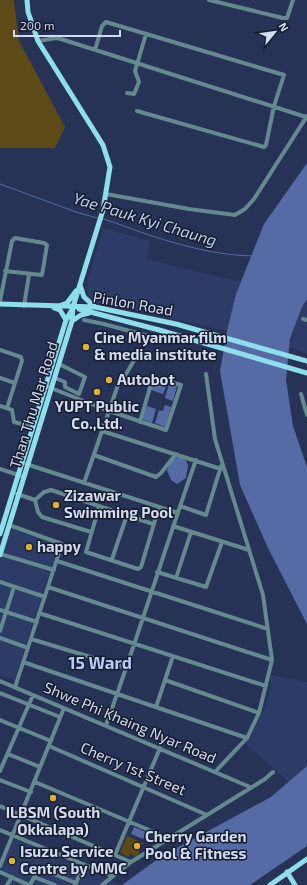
<svg xmlns="http://www.w3.org/2000/svg" width="307" height="885" font-family="'Exo 2',sans-serif">
	<rect width="100%" height="100%" fill="#263357"/>
	<path fill="#2d3c66" d="M103 228 150 241 146 259 241 282 236 294 227 331 91 301 87 297 88 279Z
		M307 299V353L289 347 302 307Z
		M10 529 59 544 14 680 0 675V562Z
		M271 675 307 682V766L289 782 246 744 264 709 270 689Z
		M13 838 121 885H6L10 875 0 870Z"/>
	<path fill="#5d4a16" d="M0 0H14L19 41 65 127 55 148H0Z
		M127 836 143 843 137 857 130 854 129 857 120 853Z"/>
	<path fill="#566ba5" d="M307 163V299L302 307 290 339 286 380 293 426 307 467V624L268 548 240 485 220 371 227 331 236 294 264 224Z
		M154 380 167 383 163 394 151 390Z
		M169 384 177 386 173 401 165 398Z
		M165 405 171 407 165 427 155 423 159 410 163 411Z
		M147 406 156 409 152 423 142 419Z
		M180 456 185 458 188 465 186 478 177 484 171 480 167 470 172 460Z
		M307 766V846L250 885H122L162 856 271 797Z
		M134 827 146 832 143 839 131 834Z"/>
	<g fill="none" stroke-linecap="round" stroke-linejoin="round">
		<path stroke="#566ba5" stroke-width="1" d="M0 184 76 212 97 218
			M103 219C117 223 131 229 146 234 179 245 219 256 254 256"/>
		<path stroke="#648a90" stroke-width="4" d="M209 0 283 18H287L293 0
			M38 41 56 38 61 39 306 117
			M95 50 102 26 106 22 284 75 274 106 266 145 264 147 137 111
			M127 93 134 94 139 82 135 71 146 34
			M106 194 189 209 235 215 245 209 254 199 307 116
			M0 301 12 241 15 238 44 243 47 245 42 275 5 271
			M24 306 29 275
			M303 319 307 320
			M84 320 104 324 152 337
			M0 350 21 357 22 361 7 408
			M206 374 215 439 263 595 272 660 259 713 247 738 215 772
			M0 378 15 383
			M55 378 65 382V387L79 394 85 377 59 364
			M46 386 109 411 166 430 181 385 153 377 140 422
			M301 394 307 415
			M0 406 12 410 14 422 33 427
			M102 431 221 469
			M94 455 156 477 161 473 176 454
			M26 464 178 513
			M0 469 24 477
			M84 483 119 382 123 379 135 359
			M17 494 35 500
			M180 506 206 515 221 466
			M99 507 86 552 138 569 141 567 159 507
			M9 525 62 544 15 687
			M173 526 249 550
			M91 532 42 517 38 512 35 500 44 492 51 490 153 524
			M0 554 54 570
			M112 559 127 515
			M57 561 268 629
			M157 572 206 587 222 542
			M176 578 191 532
			M0 582 45 597
			M48 587 272 660
			M0 610 37 622
			M39 613 266 686
			M0 631 14 587
			M0 638 28 648
			M31 639 127 668
			M23 662 247 738
			M165 680 259 713
			M0 681 250 787
			M0 693 60 717
			M156 707 173 656
			M0 720 51 741
			M106 725C138 637 165 548 196 460
			M49 746 207 815
			M8 754 40 767
			M0 771 33 695
			M0 780 31 792
			M35 782 168 838
			M0 806 131 862
			M0 830 112 876
			M115 855 160 748
			M0 866 64 708
			M0 872 29 885
			M34 877 55 885
			M7 885 12 877
			M30 885 39 868 76 883
			M75 885 80 874
			M102 885 131 862 265 779 273 772"/>
		<path stroke="#8edfeb" stroke-width="5" d="M80 285 84 297 95 307
			M0 304 95 307 176 324 307 361
			M59 306 67 303 76 291
			M54 308 60 310 66 320
			M79 309 159 330 307 373
			M72 321 81 315 89 313
			M0 534 66 320 73 308
			M0 555 72 321 73 307 103 210 110 167 103 145 38 41 28 12 27 0
			M287 872 295 885
			M270 885 307 859"/>
	</g>
	<g fill="#deb133" stroke="#161c2c" stroke-width="1.5">
		<circle cx="86" cy="347" r="4"/>
		<circle cx="109" cy="380" r="4"/>
		<circle cx="97" cy="392" r="4"/>
		<circle cx="56" cy="505" r="4"/>
		<circle cx="29" cy="547" r="4"/>
		<circle cx="53" cy="798" r="4"/>
		<circle cx="137" cy="846" r="4"/>
		<circle cx="12" cy="861" r="4"/>
	</g>
	<g text-anchor="middle" stroke-width="3" stroke-linejoin="round" paint-order="stroke">
		<g font-size="15" fill="#d2dbf2" stroke="#161c2c">
			<text transform="translate(133 304) rotate(10)" y="5">Pinlon Road</text>
			<text transform="translate(34 405) rotate(-73)" y="5">Than Thu Mar Road</text>
			<text transform="translate(130 723) rotate(23)" y="5">Shwe Phi Khaing Nyar Road</text>
			<text transform="translate(133 769) rotate(23)" y="5">Cherry 1st Street</text>
		</g>
		<g font-size="15" font-weight="bold" fill="#d2dbf2" stroke="#161c2c" text-anchor="start">
			<text x="94" y="343">Cine Myanmar film<tspan x="94" dy="17">&amp; media institute</tspan></text>
			<text x="117" y="385">Autobot</text>
			<text x="97" y="412" text-anchor="middle">YUPT Public<tspan x="97" dy="17">Co.,Ltd.</tspan></text>
			<text x="64" y="501">Zizawar<tspan x="64" dy="17">Swimming Pool</tspan></text>
			<text x="37" y="552">happy</text>
			<text x="53" y="818" text-anchor="middle">ILBSM (South<tspan x="53" dy="17">Okkalapa)</tspan></text>
			<text x="145" y="842">Cherry Garden<tspan x="145" dy="17">Pool &amp; Fitness</tspan></text>
			<text x="20" y="857">Isuzu Service<tspan x="20" dy="17">Centre by MMC</tspan></text>
		</g>
		<g font-size="16" font-style="italic" fill="#c0cdf0" stroke="#161c2c">
			<text transform="translate(145 219) rotate(17)" y="6">Yae Pauk Kyi Chaung</text>
		</g>
		<g font-size="17" font-weight="bold" fill="#bacbf8" stroke="#161c2c">
			<text x="100" y="669">15 Ward</text>
		</g>
	</g>
	<g transform="translate(275 32) rotate(61)" stroke="#161c2c" stroke-width="3" paint-order="stroke">
	<path d="M0-3L7 15L0 10L-7 15Z" fill="#d2dbf2"/>
	<text y="-6" font-size="11" font-weight="bold" text-anchor="middle" fill="#d2dbf2">N</text>
	</g>
	<path d="M14 30v6h106v-6" fill="none" stroke="#d2dbf2" stroke-width="2"/>
	<text x="20" y="30" font-size="12" fill="#d2dbf2" stroke="#161c2c" stroke-width="3" paint-order="stroke">200 m</text>
</svg>
